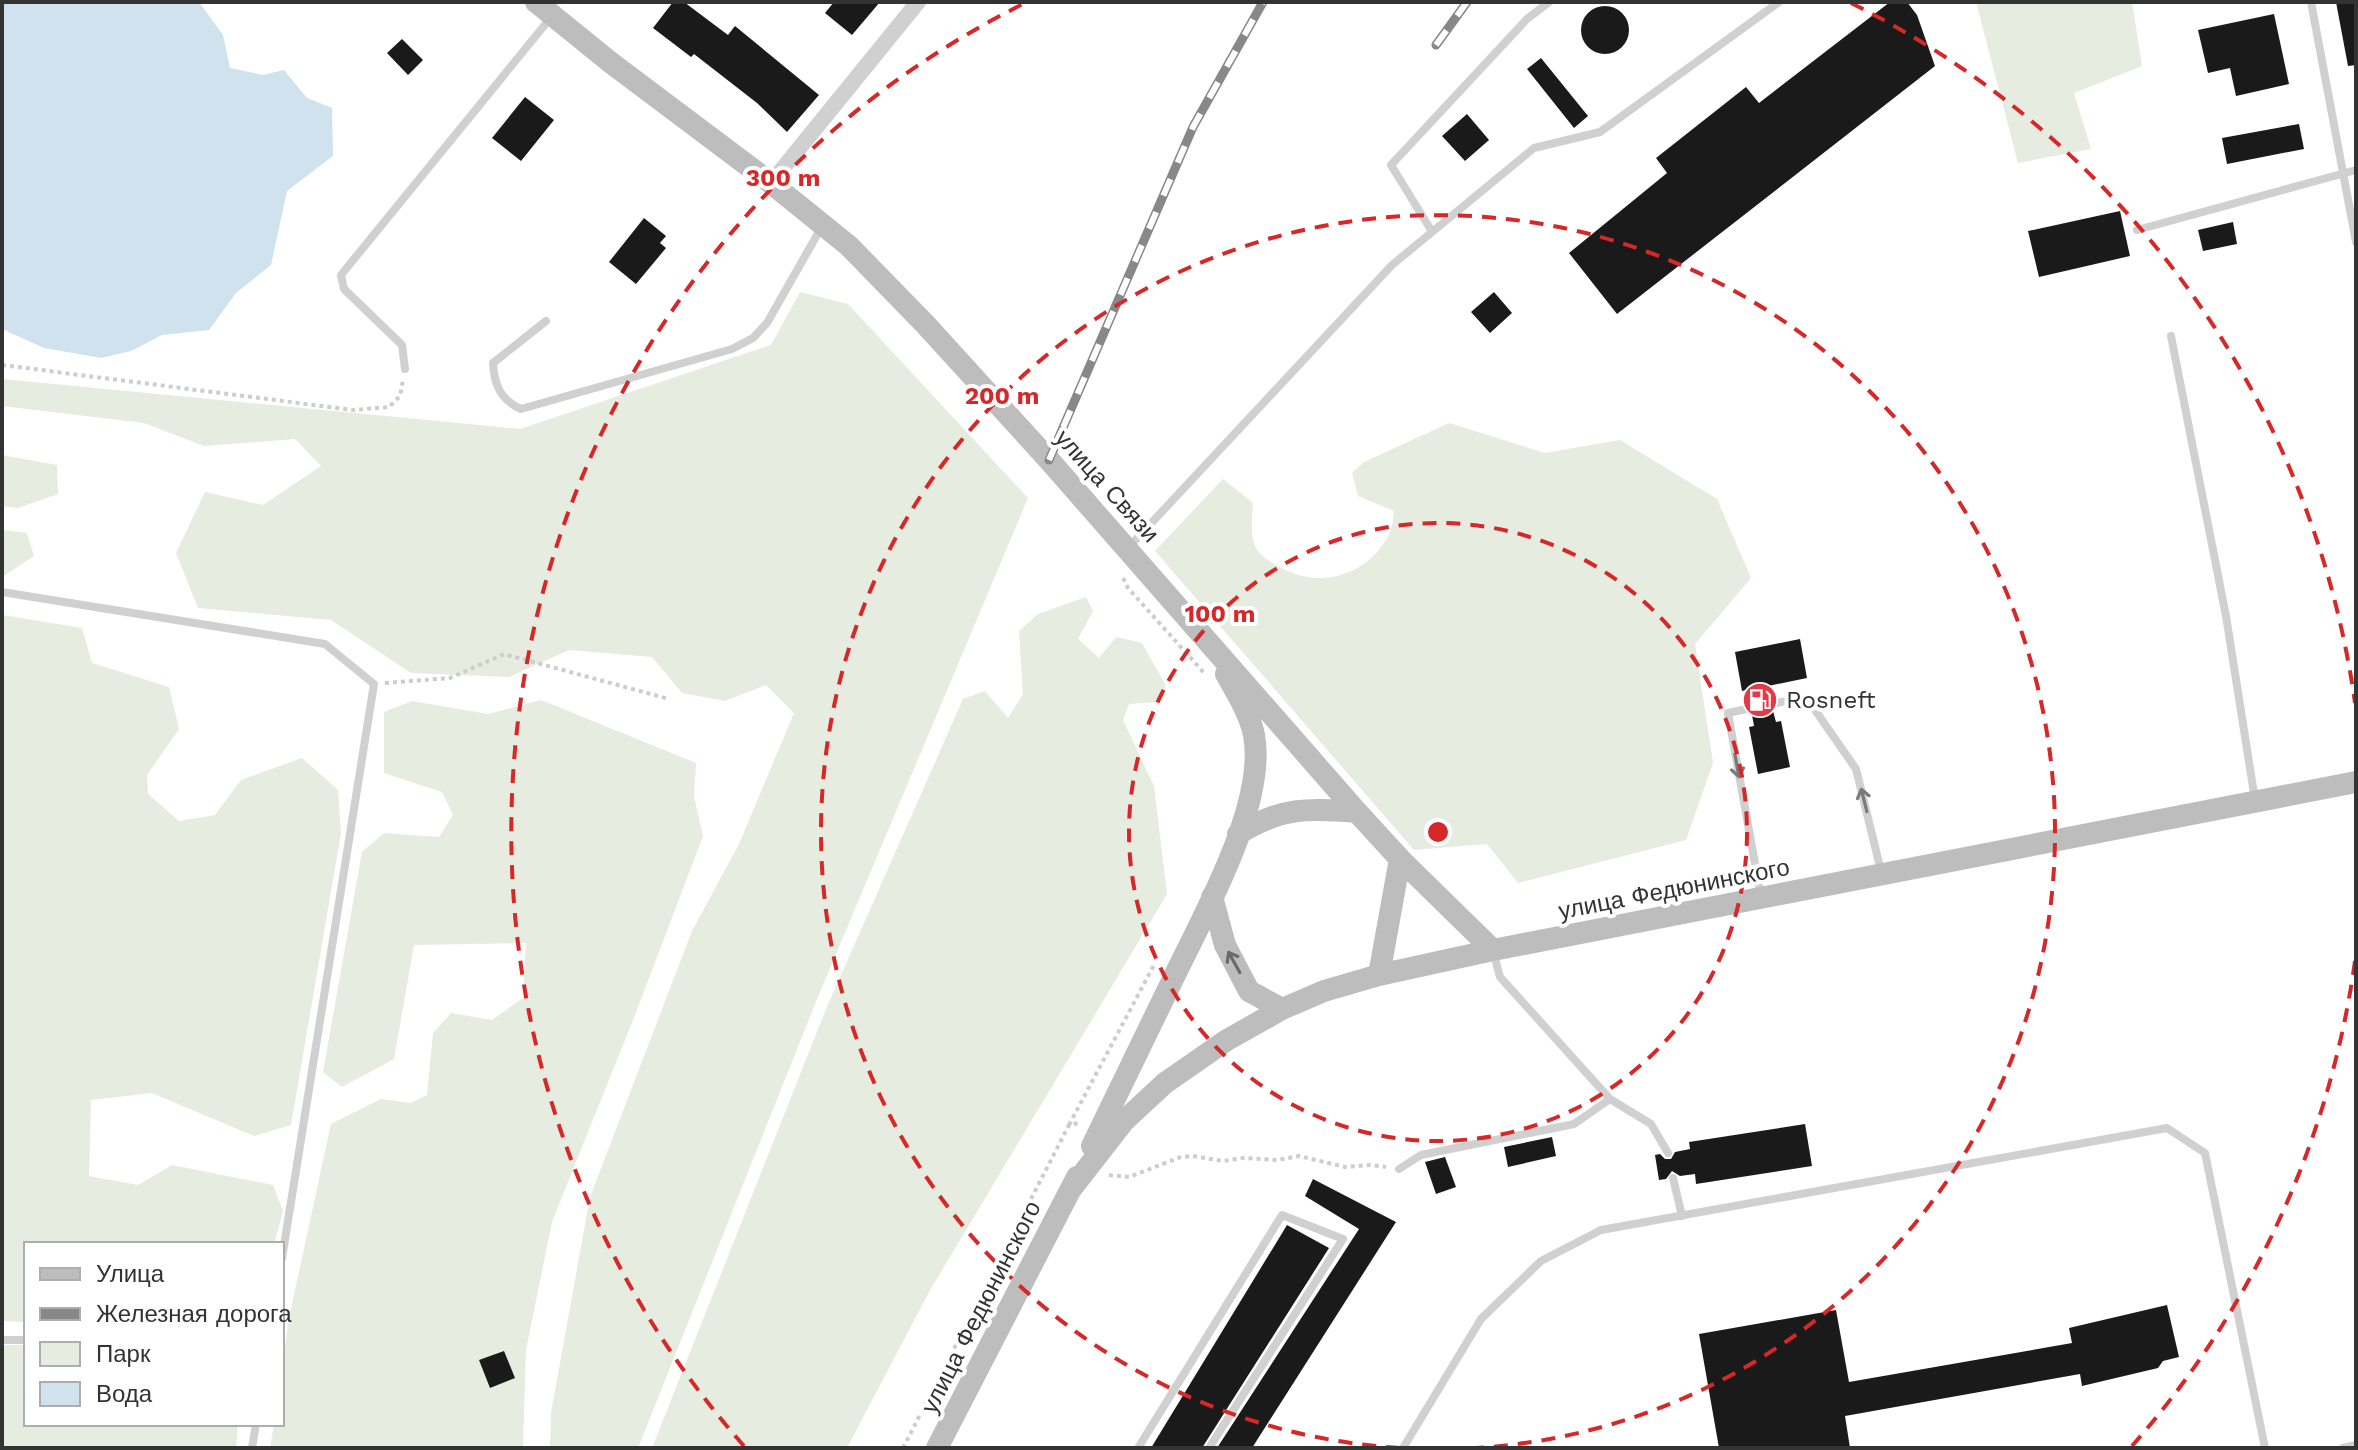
<svg xmlns="http://www.w3.org/2000/svg" width="2358" height="1450" font-family="'Work Sans',sans-serif">
	<rect width="100%" height="100%" fill="#fff"/>
	<path fill="#e6ecdf" d="M1976 2H2132L2142 66 2074 93 2091 149 2018 163Z
		M800 292 848 304 1028 498 817 999 638 1448H550L551 1413 590 1197 692 931 739 844 794 713 766 685 725 701 682 693 652 657 569 650 509 677 411 673 331 620 198 608 176 553 205 492 263 505 321 466 295 439 204 446 144 423 2 406V379L520 429 771 345Z
		M1449 423 1545 453 1620 440 1717 499 1751 578 1695 644 1713 763 1686 840 1518 883 1487 844 1414 850 1155 551 1223 479 1253 503C1252 518 1250 532 1255 546 1259 556 1270 561 1278 566 1317 590 1367 577 1389 535 1393 528 1393 518 1394 511L1358 496 1352 473 1364 462Z
		M2 455 57 465 58 494 18 508 2 506Z
		M2 530 27 533 34 556 2 577Z
		M1086 597 1093 611 1078 639 1099 658 1116 637 1142 643 1166 686 1156 702 1129 704 1123 720 1154 786 1167 894 929 1292 847 1448H652L826 1009 963 699 985 691 1008 718 1023 694 1019 631 1038 614Z
		M2 615 82 628 92 663 169 687 179 729 147 775 148 794 179 821 215 815 241 780 302 758 338 790 341 833 291 1125 254 1136 152 1093 91 1100 89 1176 138 1185 172 1165 273 1185 283 1211 274 1244H26V1322L2 1321Z
		M541 700 696 763 694 796 703 836 635 1015 552 1222 526 1350 523 1448H270L274 1424H282V1369L289 1318 331 1124 381 1099 411 1103 427 1095 433 1033 451 1013 492 1020 523 998 526 943 414 945 394 1059 342 1087 323 1072 362 852 384 833 439 837 453 815 442 792 384 773V712L412 701 488 714Z
		M2 1345H26V1424H238L236 1448H2Z"/>
	<path fill="#cfe2ee" d="M2 2H199L223 35 230 68 263 75 284 70 307 98 332 108 333 156 287 191 271 265 236 293 209 330 162 335 131 351 101 358 44 348 2 329Z"/>
	<path fill="#1a1a1a" d="M673 2H684L728 35 735 26 819 95 787 132 757 103 694 54 691 57 653 28Z
		M834 2H880L852 35 825 13Z
		M1890 2H1907L1917 15 1935 66 1617 314 1569 253 1667 173 1656 158 1746 87 1759 103Z
		M2336 2H2356V65L2348 66Z
		M1581 30a24 24 0 1 1 48 0a24 24 0 1 1-48 0Z
		M2274 14 2289 84 2236 96 2230 68 2208 73 2198 30Z
		M402 39 423 60 408 75 387 53Z
		M1541 58 1588 116 1574 128 1527 69Z
		M525 97 554 120 521 161 492 138Z
		M1467 114 1489 140 1465 161 1442 136Z
		M2299 124 2304 149 2227 164 2222 138Z
		M2120 211 2130 256 2039 277 2028 231Z
		M644 218 666 236 660 243 666 248 636 284 609 262Z
		M2233 222 2237 244 2203 251 2198 230Z
		M1494 292 1512 313 1490 333 1471 312Z
		M1800 639 1807 678 1768 686 1771 697 1765 703 1767 709 1773 711 1776 722 1781 721 1790 767 1758 774 1749 727 1754 726 1752 715 1758 707 1756 703 1750 701 1747 690 1742 691 1735 652Z
		M1805 1124 1812 1166 1696 1184 1695 1174 1680 1176 1672 1171 1666 1179 1659 1180 1655 1155 1660 1154 1665 1159H1671L1675 1152 1690 1149 1689 1142Z
		M1552 1137 1556 1156 1508 1167 1504 1147Z
		M1445 1157 1456 1187 1436 1194 1425 1162Z
		M1313 1179 1396 1222 1252 1448H1217L1359 1229 1305 1196Z
		M1287 1225 1329 1248 1202 1448H1151Z
		M2167 1305 2179 1357 2163 1361 2158 1368 2082 1386 2080 1374 1845 1416 1850 1448H1719L1699 1334 1836 1310 1849 1382 2072 1343 2069 1328Z
		M504 1351 515 1378 490 1388 479 1360Z"/>
	<g fill="none" stroke-linecap="round" stroke-linejoin="round">
		<path stroke="#cdcdcd" stroke-width="4" stroke-dasharray="4 4" stroke-linecap="butt" d="M2 365 353 410 389 407 400 396 403 380
			M1123 578 1128 588 1205 674
			M385 683 450 678 504 654 669 699
			M1069 1125 1154 965
			M1109 1175 1129 1177 1181 1157 1193 1156 1223 1161 1243 1158 1278 1160 1299 1156 1345 1167 1370 1165 1386 1167
			M903 1448 1069 1125 1079 1123"/>
		<path stroke="#d0d0d0" stroke-width="8" d="M2311 2 2356 242
			M1431 230 1391 165 1527 19 1549 2
			M2137 230 2356 170
			M546 321 493 363C494 385 501 400 521 409L732 349 753 338 767 323 821 228
			M2171 336 2226 616 2255 800
			M405 369 402 345 344 289 341 275 552 16
			M1129 547 1392 265 1534 148 1600 132 1779 2
			M2 592 325 644 374 684 282 1258
			M1772 704 1806 697 1856 769 1881 871
			M1751 708 1728 713 1761 897
			M1493 951 1500 977 1610 1099 1651 1124 1668 1153
			M1399 1169 1421 1155 1574 1124 1610 1099
			M1673 1178 1682 1216
			M2 1340H26
			M252 1448 256 1424
			M1138 1448 1282 1215 1343 1239 1209 1448
			M1403 1448 1481 1319 1541 1261 1601 1230 2167 1128 2205 1153 2265 1448
			M2343 1448 2356 1445"/>
		<path stroke="#d0d0d0" stroke-width="16" d="M771 183 918 2"/>
		<path stroke="#bdbdbd" stroke-width="22" d="M536 2 610 62 771 183 849 246 925 324 1049 460 1357 812 1400 859 1493 950
			M1238 834C1281 807 1308 808 1357 812
			M1212 897 1225 945 1249 991 1282 1009
			M1379 975 1400 859
			M1092 1146C1119 1091 1145 1036 1172 981 1202 918 1267 805 1254 735 1250 714 1236 692 1226 674
			M1071 1189 1124 1121 1165 1083 1227 1040 1282 1009 1324 991 1379 975 1493 950 2356 782
			M937 1448 1077 1177"/>
		<g stroke="#888" stroke-width="9">
			<path id="rail" d="M1436 45 1467 2
				M1049 460 1193 127 1263 2"/>
		</g>
		<use href="#rail" stroke="#fff" stroke-width="6" stroke-dasharray="18" stroke-linecap="butt"/>
	</g>
	<defs><path id="oneway-shaft" d="M-6 0H5M1.5-3L5.5 0L1.5 3" fill="none" stroke-width="1.6" stroke-linecap="round" stroke-linejoin="round" transform="scale(2)"/></defs>
	<g stroke="#7a7a7a">
		<use href="#oneway-shaft" transform="translate(1737 766) rotate(80)"/>
		<use href="#oneway-shaft" transform="translate(1864 800) rotate(-104)"/>
	</g>
	<use stroke="#6a6a6a" href="#oneway-shaft" transform="translate(1234 962) rotate(-119)"/>
	<g fill="none" stroke="#d62828" stroke-width="4" stroke-dasharray="14 10">
		<circle cx="1438" cy="832" r="309"/>
		<path d="M1400 1448A617 617 0 1 1 1476 1448"/>
		<path d="M2355 961A926 926 0 0 1 2132 1446M744 1446A926 926 0 0 1 1025 3M1851 3A926 926 0 0 1 2355 703"/>
	</g>
	<defs>
		<g id="fuel-disc" transform="scale(1.8)"><circle r="9.5" fill="#e63946" stroke="#fff"/><path d="M-5.5-6h7V0h2V4h1.3V-2.5L3-4.5l.8-.8L6-3V5H2.5V1h-1V6h-7ZM-4.2-4.7v3.2H.2V-4.7Z" fill="#fff"/></g>
	</defs>
	<g fill-rule="evenodd">
		<use href="#fuel-disc" x="1760" y="700"/>
	</g>
	<g text-anchor="middle" stroke-width="8" stroke-linejoin="round" paint-order="stroke">
		<g font-size="24" fill="#333" stroke="#fff">
			<text transform="translate(1107 486) rotate(48)" y="8">улица Связи</text>
			<text transform="translate(1674 889) rotate(-11)" y="8">улица Федюнинского</text>
			<text transform="translate(981 1307) rotate(-63)" y="8">улица Федюнинского</text>
		</g>
		<g font-size="24" fill="#333" stroke="#fff" text-anchor="start">
			<text x="1786" y="708">Rosneft</text>
		</g>
	</g>
	<circle cx="1438" cy="832" r="12" fill="#d62828" stroke="#fff" stroke-width="4"/>
	<g font-size="24" text-anchor="middle" font-weight="bold" fill="#d62828" stroke="#fff" stroke-width="8" stroke-linejoin="round" paint-order="stroke">
		<text x="783" y="186">300 m</text>
		<text x="1002" y="404">200 m</text>
		<text x="1220" y="622">100 m</text>
	</g>
	<rect width="2358" height="1450" fill="none" stroke="#333333" stroke-width="8"/>
	<rect x="24" y="1242" width="260" height="184" fill="#ffffff" stroke="#adadad" stroke-width="2"/>
	<rect x="40" y="1268" width="40" height="12" fill="#bdbdbd" stroke="#adadad" stroke-width="2"/>
	<text x="96" y="1282" font-size="24" fill="#333333">Улица</text>
	<rect x="40" y="1308" width="40" height="12" fill="#888888" stroke="#adadad" stroke-width="2"/>
	<text x="96" y="1322" font-size="24" fill="#333333">Железная дорога</text>
	<rect x="40" y="1342" width="40" height="24" fill="#e6ecdf" stroke="#adadad" stroke-width="2"/>
	<text x="96" y="1362" font-size="24" fill="#333333">Парк</text>
	<rect x="40" y="1382" width="40" height="24" fill="#cfe2ee" stroke="#adadad" stroke-width="2"/>
	<text x="96" y="1402" font-size="24" fill="#333333">Вода</text>
</svg>
